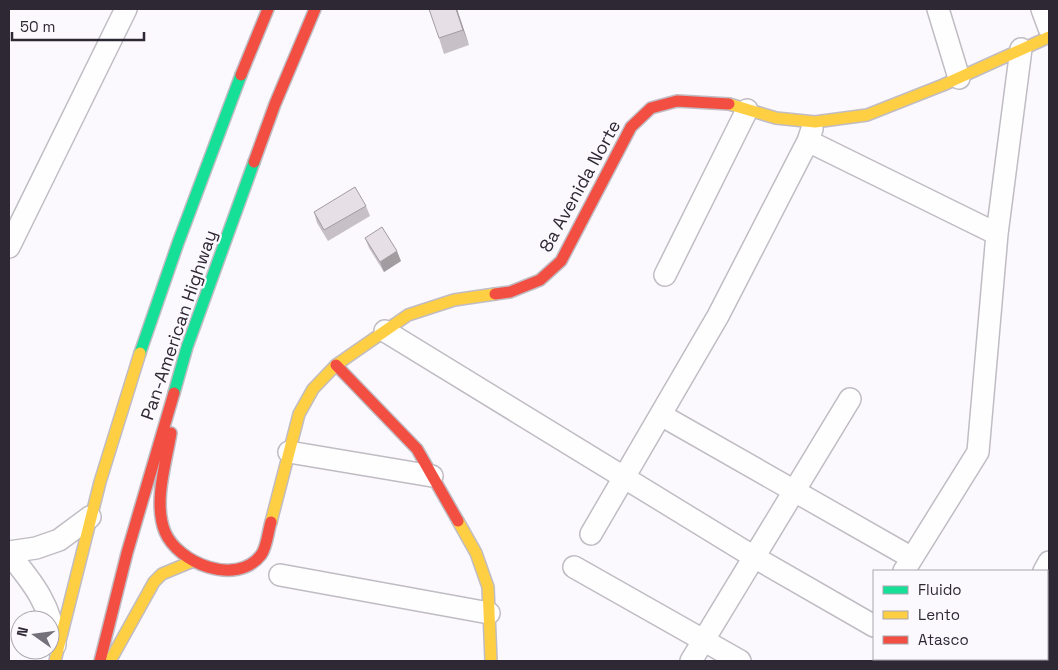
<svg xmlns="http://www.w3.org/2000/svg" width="1058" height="670" font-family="'Space Grotesk',sans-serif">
	<rect width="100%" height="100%" fill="#fbf9fd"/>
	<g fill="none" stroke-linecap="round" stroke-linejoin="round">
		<g stroke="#c0bcc4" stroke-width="24">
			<path id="street" d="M938 9 959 78
				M1042 9 1049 28
				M812 129 808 141 997 234
				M9 247 126 9
				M665 275 747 110
				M385 331 754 557 874 626
				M661 415 912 558
				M289 452 432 476
				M591 534 718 316 808 141
				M9 552 36 548 59 540 90 517
				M9 554C32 581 53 608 55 645
				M574 567 740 661
				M904 571 978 452 997 234 1021 49
				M1044 571 1049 562
				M280 575 489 613
				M928 659 933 661
				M691 661 850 399
				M996 661 997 659"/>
		</g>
		<g stroke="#c0bcc4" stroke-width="14">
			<path id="fast" d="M140 353 178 243 241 75
				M174 393 187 347 254 162"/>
		</g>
		<g stroke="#c0bcc4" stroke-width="14">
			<path id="slow" d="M729 104 776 118 815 122 867 115 943 85 1049 37
				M458 521 476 553 488 587 491 661
				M271 522 299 414 313 389 336 365 408 315 454 300 495 294
				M55 661 100 482 140 353
				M110 661 154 582 162 574 191 562"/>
		</g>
		<g stroke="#c0bcc4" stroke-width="14">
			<path id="jam" d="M241 75 268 9
				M254 162 275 104 315 9
				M495 294 510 292 540 280 561 261 631 127 651 108 677 101 729 104
				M336 365 417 449 458 521
				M171 433C166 463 153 503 165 532 178 563 236 587 261 555 267 547 268 531 271 522
				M100 661 127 553 174 393"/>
		</g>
		<use href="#street" stroke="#fefeff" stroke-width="21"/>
		<use href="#fast" stroke="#16e098" stroke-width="11"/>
		<use href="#slow" stroke="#ffcf43" stroke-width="11"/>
		<use href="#jam" stroke="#f24e42" stroke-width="11"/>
	</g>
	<path fill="#c7c0c6" d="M457 9 469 45 444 54 439 38Z
		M366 206 370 216 328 241 317 223 314 212Z
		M365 238 401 261 384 272 369 248Z"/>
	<path fill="#a29ca1" d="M456 9H457L469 45 463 30Z
		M397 251 401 261 384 272 380 262Z"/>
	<path fill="#e7dfe6" stroke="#a29ca1" d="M429 9H456L463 30 439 38Z
		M355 187 366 206 324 230 314 212Z
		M382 227 397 251 380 262 365 238Z"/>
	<g text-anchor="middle" stroke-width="4.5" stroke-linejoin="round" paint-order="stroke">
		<g font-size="18" fill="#2d2834" stroke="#fbf8fe">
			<text transform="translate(580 186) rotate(-61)" y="6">8a Avenida Norte</text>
			<text transform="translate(179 325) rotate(-71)" y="6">Pan-American Highway</text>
		</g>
	</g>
	<rect width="1058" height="670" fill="none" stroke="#2d2834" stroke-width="20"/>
	<rect x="873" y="570" width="175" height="90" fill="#fbf8fe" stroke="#a9a5ad"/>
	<rect x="883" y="586" width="25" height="8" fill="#16e098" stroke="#a9a5ad"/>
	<text x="918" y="595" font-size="15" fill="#2d2834">Fluido</text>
	<rect x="883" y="611" width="25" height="8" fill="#ffcf43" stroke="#a9a5ad"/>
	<text x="918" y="620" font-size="15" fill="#2d2834">Lento</text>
	<rect x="883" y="636" width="25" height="8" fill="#f24e42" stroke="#a9a5ad"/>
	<text x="918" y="645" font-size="15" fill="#2d2834">Atasco</text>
	<g transform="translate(35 635) rotate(284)"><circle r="24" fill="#fbf8fe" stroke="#a9a5ad"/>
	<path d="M0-4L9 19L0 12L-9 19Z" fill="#75717a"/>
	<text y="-8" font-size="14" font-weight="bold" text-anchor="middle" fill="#2d2834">N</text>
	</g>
	<path d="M12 32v8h132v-8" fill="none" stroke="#2d2834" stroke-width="2.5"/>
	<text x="20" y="32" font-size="15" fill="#2d2834" stroke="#fbf8fe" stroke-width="4" paint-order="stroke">50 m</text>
</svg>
